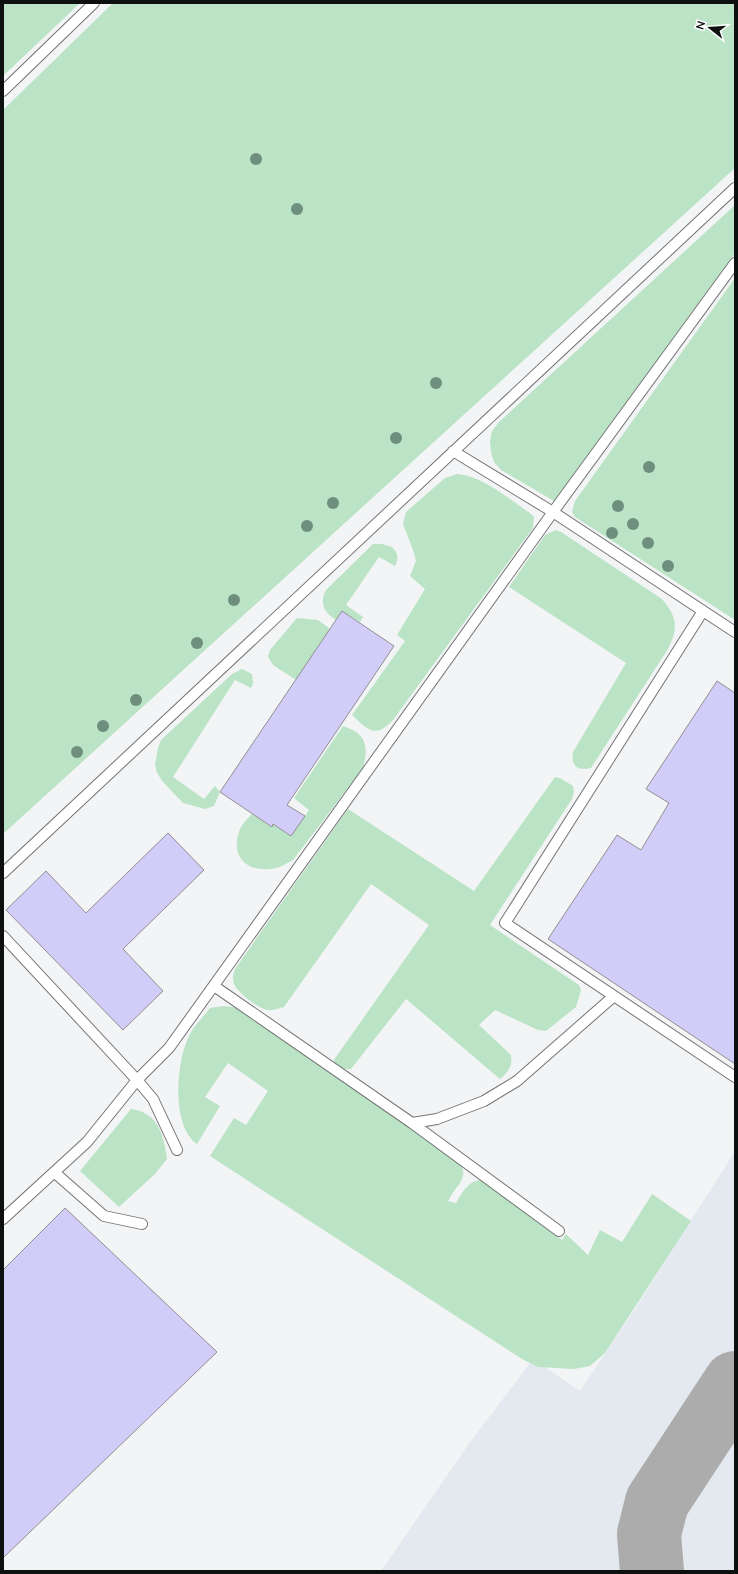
<svg xmlns="http://www.w3.org/2000/svg" width="738" height="1574" font-family="'Nunito Sans',sans-serif">
	<rect width="100%" height="100%" fill="#f3f4f5"/>
	<path fill="#e3e9ef" d="M735 1151V1571H381L468 1445 533 1359 580 1391 635 1309Z"/>
	<path fill="#bae4c5" d="M3 3H80L3 76Z
		M113 3H735V168L3 834V110Z
		M735 205V253L554 501 501 470 494 462 491 452 490 441 492 431 499 422Z
		M735 278V620L575 517 572 512 575 501Z
		M457 474C483 476 509 499 531 514L534 517 533 528 393 720C375 739 368 730 352 715L405 641 397 635 425 589 410 576 416 561 413 550 403 524 406 512 445 478Z
		M556 530 561 532 662 599C678 618 678 628 668 649L591 768C577 771 571 766 573 752L626 663 509 587 545 535Z
		M373 544H382L392 547C398 553 399 558 395 566L379 557 346 605 363 617 360 622 342 611 336 620C324 613 319 602 326 590Z
		M297 618 318 620 330 629 296 680 273 665 268 657 270 650Z
		M242 669 252 674 253 683 251 688 235 680 173 777 204 799 215 786 220 792 214 806 205 809 183 803 163 782 157 773 155 765 158 748 161 740 232 674Z
		M343 726C366 734 369 744 363 768L293 860C286 864 278 869 269 869 245 871 231 855 239 832 241 825 247 819 252 814L271 826 273 824 291 836 309 810 294 798Z
		M555 777 560 778 573 786 574 792 572 799 490 925 579 985 581 990 576 1007 546 1031 538 1030 495 1010 479 1025 511 1055C513 1066 508 1072 500 1079L406 999 351 1069H343L335 1064 334 1060 338 1054 429 925 371 884 284 1007C279 1008 273 1011 268 1010 259 1009 237 992 234 984 232 978 233 974 235 969L348 809 474 891Z
		M223 1006 241 1008 459 1160C470 1180 457 1183 448 1201L456 1203C463 1192 468 1180 483 1180L562 1240 566 1234 588 1255 600 1230 622 1242 652 1194 691 1221 605 1353 590 1366 574 1369 538 1367 522 1359 210 1156 234 1118 246 1125 268 1091 228 1063 205 1097 220 1106 197 1144C170 1125 176 1058 191 1032 196 1024 204 1016 210 1008Z
		M131 1109C136 1110 142 1111 146 1114 161 1122 165 1143 167 1159L155 1174 119 1207 80 1171Z"/>
	<g fill="none" stroke-linecap="round" stroke-linejoin="round">
		<path stroke="#acacad" stroke-width="64" d="M652 1571 649 1534 657 1502 735 1383"/>
	</g>
	<path fill="#d2ccf8" stroke="#909091" d="M342 611 394 646 287 805 305 816 291 836 273 824 272 827 220 792Z
		M717 681 735 693V1064L548 939 617 835 641 850 669 803 646 789Z
		M168 833 204 870 123 949 163 991 123 1030 6 910 46 871 86 913Z
		M65 1208 217 1352 3 1558V1270Z"/>
	<g fill="none" stroke-linecap="round" stroke-linejoin="round">
		<g stroke="#747475" stroke-width="12">
			<path id="lane" d="M3 91 94 3
				M453 451 553 512 735 632
				M703 611 505 923 735 1077
				M3 873 735 188
				M3 936 137 1080 87 1142 3 1219
				M214 986 412 1123 437 1119 484 1101 517 1081 614 996
				M412 1123 559 1231
				M177 1150 153 1099 137 1080 169 1048 553 512 735 263
				M54 1172 104 1216 142 1224"/>
		</g>
		<use href="#lane" stroke="#fff" stroke-width="10"/>
	</g>
	<g fill="#6e8e7e">
		<circle cx="256" cy="159" r="6"/>
		<circle cx="297" cy="209" r="6"/>
		<circle cx="436" cy="383" r="6"/>
		<circle cx="396" cy="438" r="6"/>
		<circle cx="649" cy="467" r="6"/>
		<circle cx="333" cy="503" r="6"/>
		<circle cx="618" cy="506" r="6"/>
		<circle cx="633" cy="524" r="6"/>
		<circle cx="307" cy="526" r="6"/>
		<circle cx="612" cy="533" r="6"/>
		<circle cx="648" cy="543" r="6"/>
		<circle cx="668" cy="566" r="6"/>
		<circle cx="234" cy="600" r="6"/>
		<circle cx="197" cy="643" r="6"/>
		<circle cx="136" cy="700" r="6"/>
		<circle cx="103" cy="726" r="6"/>
		<circle cx="77" cy="752" r="6"/>
	</g>
	<rect width="738" height="1574" fill="none" stroke="#0e0f0f" stroke-width="8"/>
	<g transform="translate(710 28) rotate(287)" stroke="#ffffff" stroke-width="3" paint-order="stroke">
	<path d="M0-3L7 15L0 10L-7 15Z" fill="#0e0f0f"/>
	<text y="-6" font-size="11" font-weight="bold" text-anchor="middle" fill="#0e0f0f">N</text>
	</g>
</svg>
